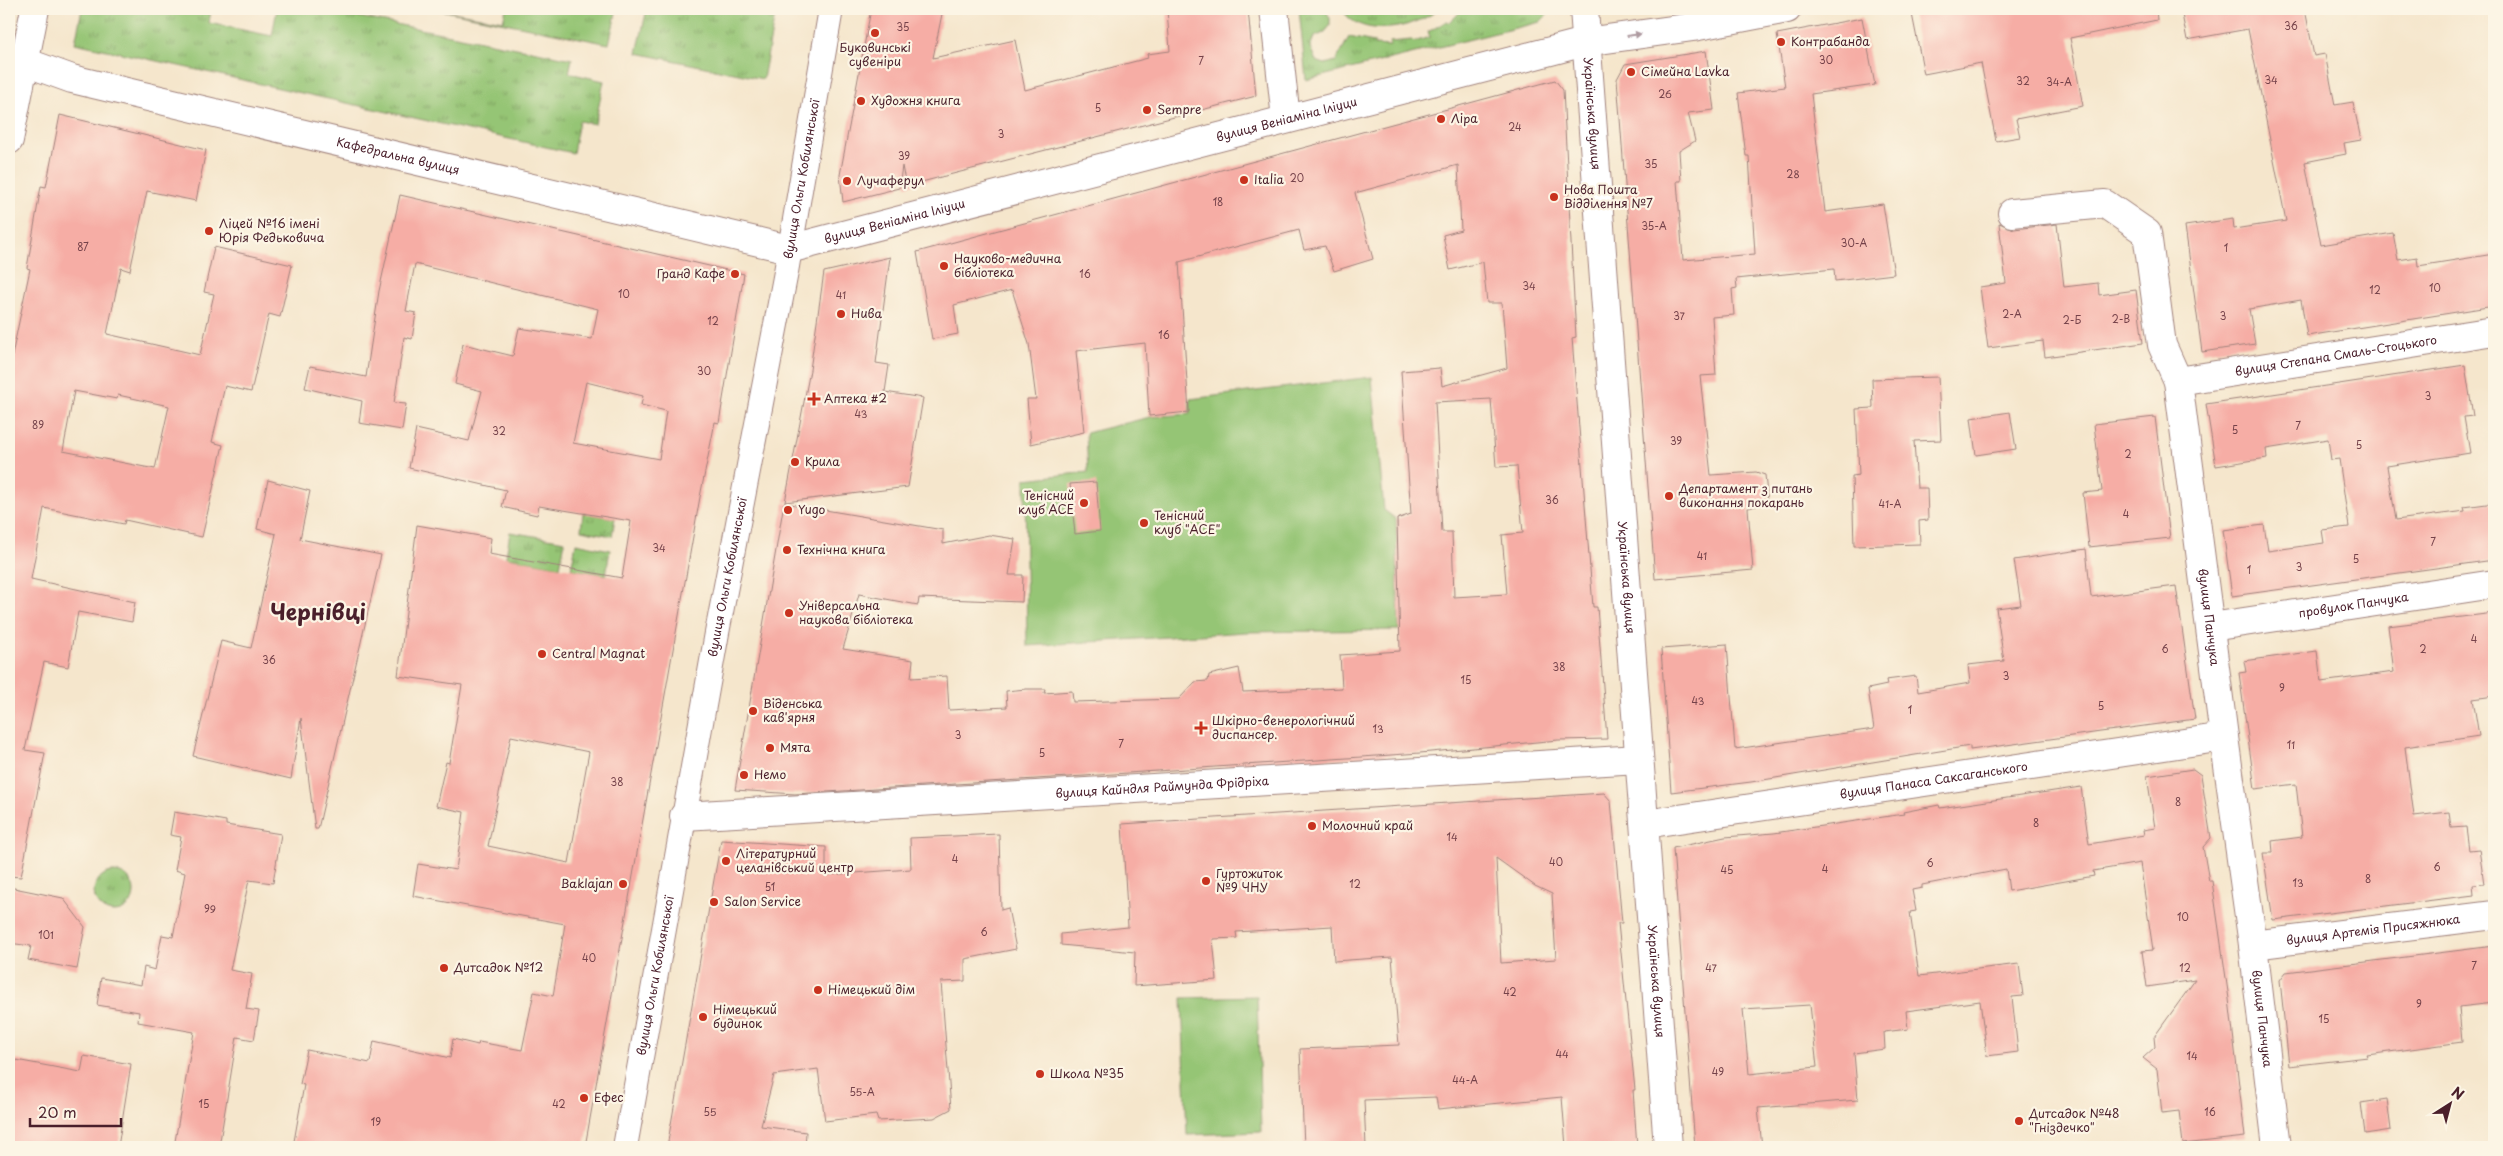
<svg xmlns="http://www.w3.org/2000/svg" width="2503" height="1156" font-family="'Playpen Sans',sans-serif">
	<defs>
		<pattern id="grass-tufts" width="24" height="20" patternUnits="userSpaceOnUse" patternTransform="scale(1.25)"><rect width="24" height="20" fill="#95c574"/><path d="M3 7l-1-3M5 7V3M7 7l1-3M15 17l-1-3M17 17v-4M19 17l1-3" fill="none" stroke="#7c9f5f"/></pattern>
	</defs>
	<rect width="100%" height="100%" fill="#fcf5e5"/>
	<filter id="ink" filterUnits="userSpaceOnUse"><feTurbulence type="fractalNoise" baseFrequency=".02" numOctaves="2"/><feDisplacementMap in="SourceGraphic" scale="10" xChannelSelector="R" yChannelSelector="G"/><feConvolveMatrix kernelMatrix="1 2 1 2 8 2 1 2 1" color-interpolation-filters="sRGB"/></filter>
	<filter id="wash" filterUnits="userSpaceOnUse"><feTurbulence type="fractalNoise" baseFrequency=".0096" numOctaves="4" result="noise"/><feDisplacementMap in="SourceGraphic" scale="20" xChannelSelector="R" yChannelSelector="G"/><feGaussianBlur stdDeviation="1.12" result="paint"/><feColorMatrix in="noise" values="0 0 0 0 0 0 0 0 0 0 0 0 0 0 0 0 0 1.4 0 .05"/><feComposite in="paint" operator="in"/></filter>
	<g filter="url(#wash)">
		<rect width="100%" height="100%" fill="#f5e6cc"/>
		<path fill="url(#grass-tufts)" stroke="#707250" d="M82 9H211L209 23 272 36 277 9H319L572 59 569 73 604 81 595 124 579 121 573 153 75 43Z
			M435 9 503 21 506 9H617L609 44Z
			M647 9H776L763 79 637 53Z
			M1299 9H1325L1330 18V26L1324 33 1314 37 1310 47 1316 61 1325 64 1336 61 1349 37 1374 42V45L1390 46V42L1412 40 1414 42 1430 37 1428 32 1447 21 1449 23 1461 11 1459 9H1546L1547 15 1540 22 1306 80Z
			M1342 9H1439C1416 28 1360 41 1342 9Z
			M583 513 615 518 612 536 581 530Z
			M510 532 565 541 560 567 506 557Z
			M576 543 610 550 606 575 571 569Z
			M94 892a20 20 0 1 1 40 0a20 20 0 1 1-40 0Z"/>
		<path fill="#95c574" stroke="#707250" d="M1372 377 1384 510 1396 519 1399 630 1246 632 1027 646 1025 479 1088 472 1086 433 1150 417 1190 414V399Z
			M1257 996 1261 1132 1187 1135 1182 998Z"/>
		<g id="blocks">
			<path fill="#f6ada5" fill-rule="evenodd" d="M871 9H943L933 58 1015 40 1025 90 1148 58 1147 54 1170 51 1167 9H1248L1256 96 906 186 902 166 899 188 843 202 840 175Z
				M1911 9H2156L2157 20 2070 38 2083 106 2016 119 2020 137 1996 141 1981 63 1924 74Z
				M2181 9H2305L2314 56 2325 54 2335 105 2353 102 2361 140 2344 143 2346 154 2305 162 2321 245 2393 233 2398 260 2417 257 2418 266 2494 254V306L2307 336 2301 300 2249 309 2255 344 2202 352 2185 226 2233 219 2234 229 2286 221 2248 29 2187 40Z
				M1862 18 1875 85 1811 94 1825 212 1883 204 1894 274 1835 281 1834 269 1736 279 1737 288 1732 289 1734 315 1712 317 1716 375 1700 376 1711 475 1756 472 1765 475 1768 503 1748 508 1753 570 1655 579 1617 79 1625 64 1706 51 1714 110 1688 113 1695 141 1679 151 1681 181H1677L1683 260 1755 254 1749 156H1746L1738 93 1785 87 1777 34Z
				M1555 80 1563 90 1576 337 1572 338 1593 607H1597L1607 739 1558 740 1420 753 1084 776 795 794 735 790 784 503 943 530V544L989 535 1015 539 1009 575H1023L1022 602 919 598 918 605 859 594 843 649 913 660 911 678 947 676 949 710 1007 707 1006 691 1026 689H1045L1044 693 1072 691 1073 702 1179 699 1195 682 1208 681 1209 675 1239 668 1243 692 1342 688 1340 655 1400 651 1397 519 1411 514 1401 371 1440 368 1442 386 1507 368 1502 303H1487L1483 262 1450 270 1443 235 1461 230 1458 165 1355 193 1373 259 1334 271 1325 246 1304 250 1299 230 1179 262 1189 412 1149 416 1145 343 1076 351 1084 432 1031 444 1027 399H1036L1029 344 1012 290 954 305 958 334 932 339 917 252ZM1491 399 1496 467 1517 466 1523 533 1502 535 1507 594 1454 597 1452 532H1442L1435 402Z
				M60 115 206 150 196 201 147 191 130 271 121 268 107 334 200 355 214 294 204 292 214 247 292 265 280 317 269 314 251 392 225 386 212 442 223 445 202 537 125 520 124 524 44 508 31 579 135 602 132 622 78 612 68 667 44 662 25 750 45 753 21 877 9 876V370L30 269 27 268 41 186 46 187ZM74 391 117 399 118 395 169 406 155 469 63 451Z
				M400 195 744 274 719 423 715 422 700 497 585 1147H293L304 1085 300 1084 307 1050 370 1063 374 1041 450 1058 453 1039 478 1045 479 1042 522 1050 534 992 553 996 565 924 413 896 418 864 456 870 464 812 436 806 446 762 449 763 462 685 398 676 417 525 491 538 489 554 622 578 631 521 539 506 537 515 502 507 506 490 409 468 416 429 469 441 482 391 455 384 463 344 513 356 519 328 592 339 598 309 415 264 406 311 416 313 412 339 404 337 394 403 406 404 402 430 359 423 362 401 305 388 310 366 366 377 379 291ZM586 382 643 396 641 405 666 411 659 459 573 443ZM511 736 589 752 569 863 488 846Z
				M1999 223 2014 229 2057 224 2064 287 2098 283 2099 295 2136 290 2143 343 2045 357 2043 341 1988 348 1980 287 2006 283Z
				M890 257 876 363 889 365 885 392 923 398 908 487 785 502 810 370 824 272Z
				M2465 365 2473 416 2464 417 2470 453 2387 466 2396 520 2465 511 2464 507 2494 503V560L2232 596 2223 530 2264 525 2268 551 2324 543 2322 530 2349 527 2339 459 2331 460 2328 439 2266 449 2267 458 2216 466 2206 404Z
				M1938 377 1941 440 1914 441 1917 488H1927L1928 520 1919 521 1920 544 1854 546 1852 476 1859 475 1856 409 1873 408 1872 379Z
				M2010 412 2016 449 1976 455 1971 418Z
				M2155 417 2170 538 2089 547 2083 493 2102 491 2094 424Z
				M268 480 310 491 300 539 381 555 318 829H315L301 718 291 779 193 756 221 641 251 648 276 534 257 529Z
				M1096 482 1100 531 1075 534 1070 484Z
				M2086 549 2091 597 2176 586 2195 719 1970 750V746L1751 782 1671 792 1661 649 1727 644 1735 749 1874 729 1868 689 1887 685 1886 680 1916 676 1918 692 1970 683 1968 665 2004 661 1996 608 2021 605 2014 560Z
				M2494 613V696L2473 699 2479 736 2405 747 2414 816 2449 812 2451 828 2466 827 2469 850 2479 849 2484 884 2473 885 2474 895 2273 920 2263 853H2273L2272 841 2302 837 2296 784 2255 789 2239 673 2246 672 2244 661 2317 651 2321 682 2394 672 2388 626Z
				M2193 769 2201 775 2211 838 2203 847 2209 881H2212L2229 999 2245 1137 2183 1144 2179 1111 2162 1113 2157 1069 2143 1058 2155 1047 2154 1037 2195 980 2147 987 2142 951 2153 950 2140 863 2093 871 2094 876 2009 891 2006 869 1922 885V888L1912 890 1916 911 1910 912 1919 976 2019 964 2023 996 2012 997 2018 1052 1987 1056 1980 1001 1906 1011 1908 1029 1884 1032 1885 1049 1854 1053 1858 1100 1758 1108 1762 1147H1695L1673 848 1725 837 1774 833 1904 814 1903 812 1939 805 1940 808 2081 787 2089 844 2144 835 2143 830 2155 828 2147 776ZM1810 1005 1817 1067 1749 1074 1743 1009Z
				M1604 793 1611 801 1622 923H1618L1635 1090H1633L1637 1147H1566L1562 1097 1438 1109 1436 1097 1364 1100 1366 1147H1304L1300 1049 1399 1045 1392 957 1334 961 1332 926 1236 932 1237 938 1213 939 1217 980 1134 986 1135 952 1061 945V934L1128 927 1122 824ZM1496 858 1535 886 1552 894 1556 959 1501 963Z
				M174 812 226 821V825L281 834 273 883 249 880 230 970 252 974 246 1009 259 1011 254 1040 237 1037 219 1147H174L194 1032 138 1022 139 1012 97 1005 101 978 141 985 144 967 155 970 162 935 173 937 185 873 175 870 181 837 170 835Z
				M999 834 1001 910 1008 908 1016 949 965 959V981L941 982 951 1109 934 1118 878 1121 876 1115 825 1121 818 1069 774 1075 761 1126 806 1132 805 1147H667L721 840 826 847V875L911 869 910 838Z
				M9 887 63 898 85 927 77 969 28 960 31 946 9 943Z
				M2494 946V1003L2459 1007 2462 1042 2367 1055 2368 1057 2289 1066 2280 980 2286 972Z
				M84 1056 131 1064 118 1147H9V1106L16 1060 81 1072Z
				M2387 1099 2391 1130 2365 1134 2361 1103Z"/>
		</g>
	</g>
	<g filter="url(#ink)">
		<use href="#blocks" fill-opacity="0" stroke="#a0827c" stroke-width="1"/>
		<g fill="none" stroke-linecap="round" stroke-linejoin="round">
			<g stroke="#a0827c" stroke-width="26">
				<g id="pedestrian">
					<path id="s1" d="M625 1147 717 633 786 272 831 9"/>
				</g>
			</g>
			<g stroke="#a0827c" stroke-width="30">
				<g id="minor">
					<path d="M1274 9 1286 119"/>
					<path id="s2" d="M1584 9 1668 1147"/>
					<path id="s3" d="M2012 213 2105 204 2147 233 2162 345 2178 381 2224 737 2253 945 2277 1147"/>
					<path id="s4" d="M2178 381 2494 331"/>
					<path id="s5" d="M2211 627 2494 584"/>
					<path id="s6" d="M684 816 1639 759"/>
					<path id="s7" d="M1645 824 2224 737"/>
					<path id="s8" d="M2253 945 2494 915"/>
				</g>
			</g>
			<g stroke="#a0827c" stroke-width="30">
				<g id="tertiary">
					<path id="s9" d="M25 62 72 79 789 249 1585 42 1693 27 1787 9"/>
				</g>
			</g>
			<g stroke="#a0827c" stroke-width="30">
				<path id="primary" d="M9 140 35 9"/>
			</g>
			<use href="#pedestrian" stroke="#fff" stroke-width="24"/>
			<use href="#minor" stroke="#fff" stroke-width="28"/>
			<use href="#tertiary" stroke="#fff" stroke-width="28"/>
			<use href="#primary" stroke="#fff" stroke-width="28"/>
		</g>
		<defs><path id="oneway-solid" d="M-6-.8H1V-3.2L6.5 0L1 3.2V.8H-6Z" transform="scale(1.25)"/></defs>
		<use fill="#ae9aa0" href="#oneway-solid" transform="translate(1634 35) rotate(-8)"/>
	</g>
	<g fill="#c8321e" stroke="#fcf5e5" stroke-width="2">
		<circle cx="875" cy="33" r="5"/>
		<circle cx="1781" cy="42" r="5"/>
		<circle cx="1631" cy="72" r="5"/>
		<circle cx="861" cy="101" r="5"/>
		<circle cx="1147" cy="110" r="5"/>
		<circle cx="1441" cy="119" r="5"/>
		<circle cx="1244" cy="180" r="5"/>
		<circle cx="847" cy="181" r="5"/>
		<circle cx="1554" cy="197" r="5"/>
		<circle cx="209" cy="231" r="5"/>
		<circle cx="944" cy="266" r="5"/>
		<circle cx="735" cy="274" r="5"/>
		<circle cx="841" cy="314" r="5"/>
		<path d="M811.5 391.5h5v5h5v5h-5v5h-5v-5h-5v-5h5z"/>
		<circle cx="795" cy="462" r="5"/>
		<circle cx="1669" cy="496" r="5"/>
		<circle cx="1084" cy="503" r="5"/>
		<circle cx="788" cy="510" r="5"/>
		<circle cx="1144" cy="523" r="5"/>
		<circle cx="787" cy="550" r="5"/>
		<circle cx="789" cy="613" r="5"/>
		<circle cx="542" cy="654" r="5"/>
		<circle cx="753" cy="711" r="5"/>
		<path d="M1198.5 720.5h5v5h5v5h-5v5h-5v-5h-5v-5h5z"/>
		<circle cx="770" cy="748" r="5"/>
		<circle cx="744" cy="775" r="5"/>
		<circle cx="1312" cy="826" r="5"/>
		<circle cx="726" cy="861" r="5"/>
		<circle cx="1206" cy="881" r="5"/>
		<circle cx="623" cy="884" r="5"/>
		<circle cx="714" cy="902" r="5"/>
		<circle cx="444" cy="968" r="5"/>
		<circle cx="818" cy="990" r="5"/>
		<circle cx="703" cy="1017" r="5"/>
		<circle cx="1040" cy="1074" r="5"/>
		<circle cx="584" cy="1098" r="5"/>
		<circle cx="2019" cy="1121" r="5"/>
	</g>
	<g text-anchor="middle" stroke-width="4.5" stroke-linejoin="round" paint-order="stroke">
		<g font-size="10" fill="#75424a">
			<text x="2291" y="30">36</text>
			<text x="903" y="31">35</text>
			<text x="1826" y="64">30</text>
			<text x="1201" y="65">7</text>
			<text x="2271" y="84">34</text>
			<text x="2023" y="85">32</text>
			<text x="2059" y="86">34-А</text>
			<text x="1665" y="98">26</text>
			<text x="1098" y="112">5</text>
			<text x="1515" y="131">24</text>
			<text x="1001" y="138">3</text>
			<text x="904" y="160">39</text>
			<text x="1651" y="168">35</text>
			<text x="1793" y="178">28</text>
			<text x="1297" y="182">20</text>
			<text x="1218" y="206">18</text>
			<text x="1654" y="230">35-А</text>
			<text x="1854" y="247">30-А</text>
			<text x="83" y="251">87</text>
			<text x="2226" y="252">1</text>
			<text x="1085" y="278">16</text>
			<text x="1529" y="290">34</text>
			<text x="2435" y="292">10</text>
			<text x="2375" y="294">12</text>
			<text x="624" y="298">10</text>
			<text x="841" y="299">41</text>
			<text x="2012" y="318">2-А</text>
			<text x="1679" y="320">37</text>
			<text x="2223" y="320">3</text>
			<text x="2121" y="323">2-В</text>
			<text x="2072" y="324">2-Б</text>
			<text x="713" y="325">12</text>
			<text x="1164" y="339">16</text>
			<text x="704" y="375">30</text>
			<text x="2428" y="400">3</text>
			<text x="861" y="418">43</text>
			<text x="38" y="429">89</text>
			<text x="2298" y="430">7</text>
			<text x="2235" y="434">5</text>
			<text x="499" y="435">32</text>
			<text x="1676" y="445">39</text>
			<text x="2359" y="449">5</text>
			<text x="2128" y="458">2</text>
			<text x="1552" y="504">36</text>
			<text x="1890" y="508">41-А</text>
			<text x="2126" y="518">4</text>
			<text x="2433" y="546">7</text>
			<text x="659" y="552">34</text>
			<text x="1702" y="560">41</text>
			<text x="2356" y="563">5</text>
			<text x="2299" y="571">3</text>
			<text x="2249" y="574">1</text>
			<text x="2474" y="643">4</text>
			<text x="2165" y="653">6</text>
			<text x="2423" y="653">2</text>
			<text x="269" y="664">36</text>
			<text x="1559" y="671">38</text>
			<text x="2006" y="680">3</text>
			<text x="1466" y="684">15</text>
			<text x="2282" y="692">9</text>
			<text x="1698" y="705">43</text>
			<text x="2101" y="710">5</text>
			<text x="1910" y="714">1</text>
			<text x="1378" y="733">13</text>
			<text x="958" y="739">3</text>
			<text x="1121" y="748">7</text>
			<text x="2291" y="749">11</text>
			<text x="1042" y="757">5</text>
			<text x="617" y="786">38</text>
			<text x="2178" y="806">8</text>
			<text x="2036" y="827">8</text>
			<text x="1452" y="841">14</text>
			<text x="955" y="863">4</text>
			<text x="1556" y="866">40</text>
			<text x="1930" y="867">6</text>
			<text x="2437" y="871">6</text>
			<text x="1825" y="873">4</text>
			<text x="1727" y="874">45</text>
			<text x="2368" y="883">8</text>
			<text x="2298" y="887">13</text>
			<text x="1355" y="888">12</text>
			<text x="770" y="891">51</text>
			<text x="210" y="913">99</text>
			<text x="2183" y="921">10</text>
			<text x="984" y="936">6</text>
			<text x="46" y="939">101</text>
			<text x="589" y="962">40</text>
			<text x="2474" y="970">7</text>
			<text x="1711" y="972">47</text>
			<text x="2185" y="972">12</text>
			<text x="1510" y="996">42</text>
			<text x="2419" y="1008">9</text>
			<text x="2324" y="1023">15</text>
			<text x="1562" y="1058">44</text>
			<text x="2192" y="1060">14</text>
			<text x="1718" y="1076">49</text>
			<text x="1465" y="1084">44-А</text>
			<text x="862" y="1096">55-А</text>
			<text x="204" y="1108">15</text>
			<text x="559" y="1108">42</text>
			<text x="710" y="1116">55</text>
			<text x="2210" y="1116">16</text>
			<text x="376" y="1126">19</text>
		</g>
		<g font-size="12" fill="#4a1f2b" stroke="#fcf5e5" text-anchor="start">
			<text x="1791" y="46">Контрабанда</text>
			<text x="875" y="52" text-anchor="middle">Буковинські<tspan x="875" dy="14">сувеніри</tspan></text>
			<text x="1641" y="76">Сімейна Lavka</text>
			<text x="871" y="105">Художня книга</text>
			<text x="1157" y="114">Sempre</text>
			<text x="1451" y="123">Ліра</text>
			<text x="1254" y="184">Italia</text>
			<text x="857" y="185">Лучаферул</text>
			<text x="1564" y="194">Нова Пошта<tspan x="1564" dy="14">Відділення №7</tspan></text>
			<text x="219" y="228">Ліцей №16 імені<tspan x="219" dy="14">Юрія Федьковича</tspan></text>
			<text x="954" y="263">Науково-медична<tspan x="954" dy="14">бібліотека</tspan></text>
			<text x="725" y="278" text-anchor="end">Гранд Кафе</text>
			<text x="851" y="318">Нива</text>
			<text x="824" y="403">Аптека #2</text>
			<text x="805" y="466">Крила</text>
			<text x="1679" y="493">Департамент з питань<tspan x="1679" dy="14">виконання покарань</tspan></text>
			<text x="1074" y="500" text-anchor="end">Тенісний<tspan x="1074" dy="14">клуб АСЕ</tspan></text>
			<text x="798" y="514">Yugo</text>
			<text x="1154" y="520">Тенісний<tspan x="1154" dy="14">клуб "ACE"</tspan></text>
			<text x="797" y="554">Технічна книга</text>
			<text x="799" y="610">Універсальна<tspan x="799" dy="14">наукова бібліотека</tspan></text>
			<text x="552" y="658">Central Magnat</text>
			<text x="763" y="708">Віденська<tspan x="763" dy="14">кав'ярня</tspan></text>
			<text x="1212" y="725">Шкірно-венерологічний<tspan x="1212" dy="14">диспансер.</tspan></text>
			<text x="780" y="752">Мята</text>
			<text x="754" y="779">Немо</text>
			<text x="1322" y="830">Молочний край</text>
			<text x="736" y="858">Літературний<tspan x="736" dy="14">целанівський центр</tspan></text>
			<text x="1216" y="878">Гуртожиток<tspan x="1216" dy="14">№9 ЧНУ</tspan></text>
			<text x="613" y="888" text-anchor="end">Baklajan</text>
			<text x="724" y="906">Salon Service</text>
			<text x="454" y="972">Дитсадок №12</text>
			<text x="828" y="994">Німецький дім</text>
			<text x="713" y="1014">Німецький<tspan x="713" dy="14">будинок</tspan></text>
			<text x="1050" y="1078">Школа №35</text>
			<text x="594" y="1102">Ефес</text>
			<text x="2029" y="1118">Дитсадок №48<tspan x="2029" dy="14">"Гніздечко"</tspan></text>
		</g>
		<g font-size="12" fill="#4a1f2b" stroke="#fcf5e5">
			<text dy="4" stroke="none"><textPath href="#s2" startOffset="105">Українська вулиця</textPath></text>
			<text dy="4" stroke="none"><textPath href="#s9" startOffset="1301">вулиця Веніаміна Іліуци</textPath></text>
			<text dy="4" stroke="none"><textPath href="#s9" startOffset="385">Кафедральна вулиця</textPath></text>
			<text dy="4" stroke="none"><textPath href="#s1" startOffset="984">вулиця Ольги Кобилянської</textPath></text>
			<text dy="4" stroke="none"><textPath href="#s9" startOffset="896">вулиця Веніаміна Іліуци</textPath></text>
			<text dy="4" stroke="none"><textPath href="#s4" startOffset="160">вулиця Степана Смаль-Стоцького</textPath></text>
			<text dy="4" stroke="none"><textPath href="#s1" startOffset="579">вулиця Ольги Кобилянської</textPath></text>
			<text dy="4" stroke="none"><textPath href="#s2" startOffset="570">Українська вулиця</textPath></text>
			<text dy="4" stroke="none"><textPath href="#s5" startOffset="144">провулок Панчука</textPath></text>
			<text dy="4" stroke="none"><textPath href="#s3" startOffset="535">вулиця Панчука</textPath></text>
			<text dy="4" stroke="none"><textPath href="#s7" startOffset="292">вулиця Панаса Саксаганського</textPath></text>
			<text dy="4" stroke="none"><textPath href="#s6" startOffset="479">вулиця Кайндля Раймунда Фрідріха</textPath></text>
			<text dy="4" stroke="none"><textPath href="#s8" startOffset="121">вулиця Артемія Присяжнюка</textPath></text>
			<text dy="4" stroke="none"><textPath href="#s1" startOffset="174">вулиця Ольги Кобилянської</textPath></text>
			<text dy="4" stroke="none"><textPath href="#s2" startOffset="975">Українська вулиця</textPath></text>
			<text dy="4" stroke="none"><textPath href="#s3" startOffset="940">вулиця Панчука</textPath></text>
		</g>
		<g font-size="22" font-weight="bold" fill="#4a1f2b" stroke="#fcf5e5">
			<text x="318" y="620">Чернівці</text>
		</g>
	</g>
	<rect width="2503" height="1156" fill="none" stroke="#fcf5e5" stroke-width="30"/>
	<g transform="translate(2450 1104) rotate(36)" stroke="#fcf5e5" stroke-width="4" paint-order="stroke">
	<path d="M0-4L9 19L0 12L-9 19Z" fill="#4a1f2b"/>
	<text y="-8" font-size="14" font-weight="bold" text-anchor="middle" fill="#4a1f2b">N</text>
	</g>
	<path d="M30 1118v8h91v-8" fill="none" stroke="#4a1f2b" stroke-width="2.5"/>
	<text x="38" y="1118" font-size="15" fill="#4a1f2b" stroke="#fcf5e5" stroke-width="4" paint-order="stroke">20 m</text>
</svg>
